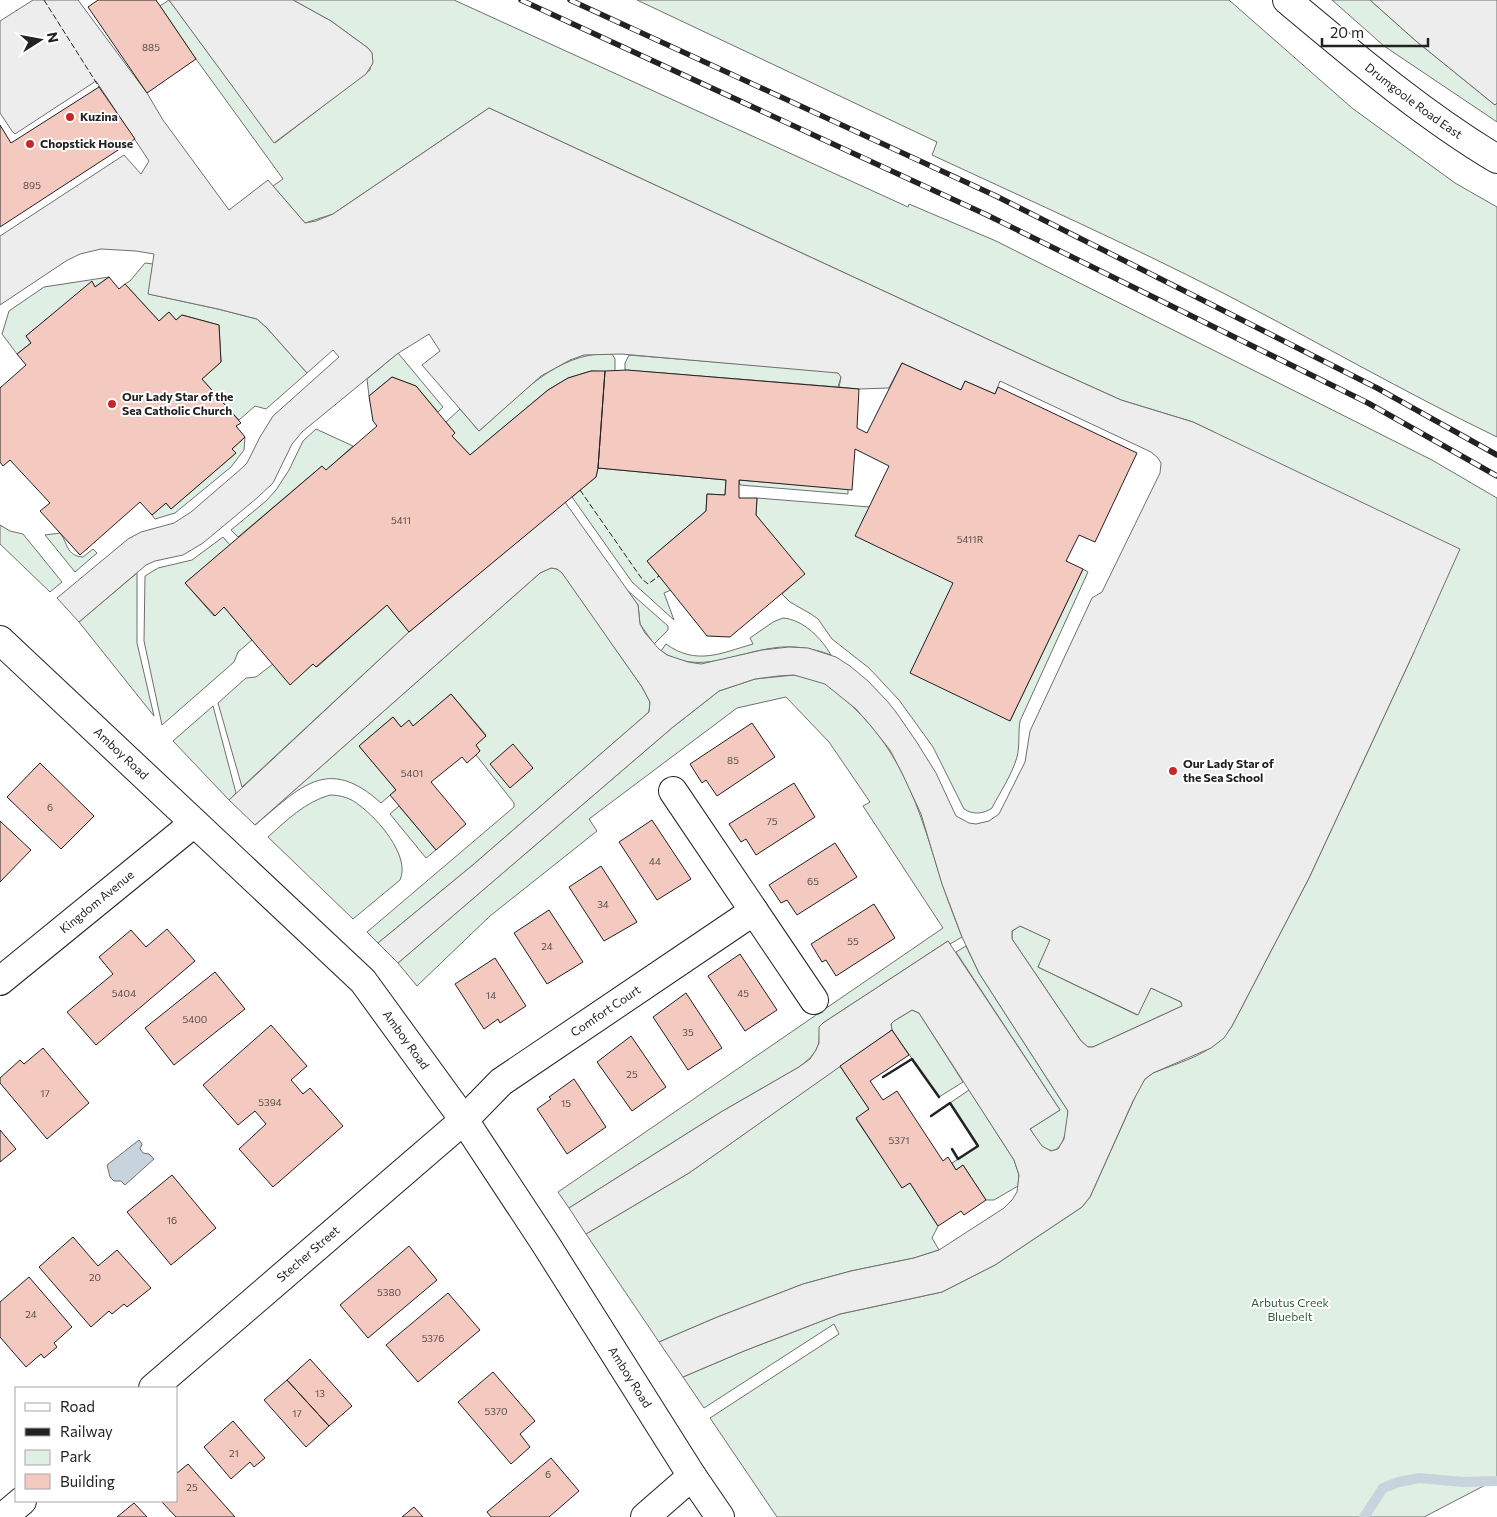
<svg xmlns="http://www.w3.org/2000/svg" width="1497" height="1517" font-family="Commissioner,sans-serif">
	<rect width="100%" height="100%" fill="#fff"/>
	<path fill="#e0efe3" stroke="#6f6f6f" d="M169 0 275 143 370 70 372 53 368 48 331 21 293 0H454L908 207 909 204 996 241 1432 460 1497 498V1479L1424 1517H777L710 1418 839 1334 834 1324 704 1408 683 1377 744 1351 840 1314 942 1292 995 1265 1082 1207 1090 1197 1140 1086 1145 1079 1153 1073C1185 1060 1212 1055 1232 1026L1309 878 1414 652 1214 432 1193 422 1121 400 1039 363 489 108 333 214 305 223 273 186 283 179 196 59 160 6Z
		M637 0H1229L1352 108 1455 183 1497 207V437C1404 392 1314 340 1223 293 1127 244 1029 200 932 155L937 142Z
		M1332 0H1370L1416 41 1495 105 1497 103V122L1384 46Z
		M145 263 153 264 149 294 218 309 257 319 267 328 307 373 266 409 255 406 239 420 202 379 221 362 219 325 182 315 176 320 169 312 159 321 125 284 130 281Z
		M109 277 95 287 92 282 26 336 31 343 17 354 2 334 9 311 44 287Z
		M398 353 443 407 438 412 416 386 392 377 369 396 367 379Z
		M598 354H612L615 359V372L591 371 568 378 548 390 470 455 452 436 455 433 446 422 460 409 479 431C515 400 549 359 598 354Z
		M629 355 828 371 839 373 841 377 838 387 625 370V363Z
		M316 429 353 446 326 470 322 466 238 537 231 530 266 501 276 490 289 470 303 441Z
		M245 437 244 450 231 467 175 513 155 519 152 515 166 503 171 509 236 453 232 449Z
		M598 468 726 480 725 495 707 494 706 511 647 561 671 590 664 593 674 620 632 582 572 497 596 477Z
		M739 480 848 489V494L740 485Z
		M757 498 870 507 953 583 1010 721 1083 569 1088 572 1020 721C1018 733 1020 745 1017 757 1012 775 1000 792 992 808 984 814 973 815 964 809L933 747 899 700 869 668 832 639 818 619 811 614 790 602 782 594 804 574 756 515Z
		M0 525 10 531 23 534 62 582 50 592 0 544Z
		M60 533C68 543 66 556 83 557L93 549 97 553 75 572 45 535Z
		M223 537 230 545 185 583 214 616 224 607 252 640 238 652 234 662 162 725 144 641 145 576 158 568 192 560Z
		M551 568 557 569 562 572 642 687 650 702 649 712 474 864 378 943 367 932 514 807V803L476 755 480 751 476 745 486 735 451 694 413 726 409 721 401 727 393 717 359 746 396 790 381 803C327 754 300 788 255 825L540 573Z
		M137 573V643L154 716 79 622Z
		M626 589 668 626V630L654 644 640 624 638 605Z
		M387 605 409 632 242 787 218 703 246 678 256 677 273 664 290 684 313 664 317 667Z
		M783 618C804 620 821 638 831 655 813 648 792 645 773 648 735 653 697 676 661 651L666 644C697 666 721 653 753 644L750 638 773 622Z
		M794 675C804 677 814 679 824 683 834 688 843 698 851 705 905 755 921 815 942 883 948 901 955 919 962 937L950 944 948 941 823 1023C818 1029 820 1034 819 1042 817 1053 807 1061 799 1067L721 1112 569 1208 558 1192 943 928 863 806 870 802 829 742 786 697 737 708 589 819 597 831 490 916 417 986 398 963 673 727 719 691 755 679Z
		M213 706 236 793 229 800 173 741Z
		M330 795C340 795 351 798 359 805 377 818 411 856 400 880L353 919 268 837C287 820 305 802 330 795Z
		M399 806 436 850 426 858 390 814Z
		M1020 926 1051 940 1038 967 1137 1015 1151 988 1181 1002 1182 1006 1093 1047H1088L1081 1041 1012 939V931Z
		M966 946 979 973 1068 1111C1069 1121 1064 1155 1049 1150 1040 1148 1035 1136 1030 1129L1060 1110 956 952Z
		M912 1010 919 1013 963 1082 939 1097 892 1030 891 1024 894 1021Z
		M840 1066 869 1109 856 1119 902 1187 910 1183 938 1226 932 1238 939 1250 914 1258 851 1271 803 1284 715 1318 659 1342 586 1234 689 1173Z
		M969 1090 1014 1160 1019 1175 1018 1186 994 1200H986L963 1165 956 1170 952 1163 978 1146 950 1103Z"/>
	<path fill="#ededed" stroke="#6f6f6f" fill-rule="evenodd" d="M33 0H78L147 93 163 120 229 210 268 180 305 223 316 221 333 214 489 108 1039 363 1121 400 1193 422 1460 549 1414 652 1309 878 1232 1026 1224 1038 1211 1048 1153 1073 1145 1079 1133 1101 1090 1197 1082 1207 995 1265 942 1292 840 1314 744 1351 683 1377 659 1342 715 1318 803 1284 851 1271 914 1258 939 1250 1004 1208 1012 1200 1017 1192 1019 1175 1014 1160 919 1013 912 1010 894 1021 891 1024 892 1030 689 1173 586 1234 569 1208 721 1112 799 1067 810 1059 816 1050 819 1043V1027L823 1023 948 941 1060 1110 1030 1129 1042 1146 1051 1151 1058 1149 1064 1139 1068 1111 979 973 962 937 942 884 921 814 902 773 890 750 871 726 856 709 825 684 794 675 778 676 755 679 719 691 673 727 398 963 378 943 474 864 649 712 650 702 642 687 562 573 557 569 551 568 540 573 255 825 229 800 409 632 565 502 638 605 640 624 645 633 659 649 667 655 688 662 701 664 762 650 789 647 808 648 836 657 850 666 868 681 888 702 896 712 916 741 936 773 956 816 969 823 976 824 989 821 999 814 1025 762 1030 731 1092 598 1102 592 1160 473 1161 463 1158 458 1151 452 1000 381 995 394 965 381 961 390 902 363 889 388 859 389 839 387 841 377 838 373 621 354 584 355 570 360 541 376 479 431 422 365 440 351 429 334 397 354 302 432 292 444 273 483 257 498 203 543 183 555 155 561 146 565 79 622 57 598 128 539 141 532 174 523 191 512 242 468 247 463 260 437 273 416 339 357 333 350 307 373 267 328 257 319 218 309 148 294 154 254 136 251 101 249 80 254 66 261 0 305V236L124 155 141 174 149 161 96 81 15 134 12 131 0 113V21ZM1020 926 1050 940 1038 967 1138 1015 1151 988 1181 1002 1182 1006 1093 1047H1088L1081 1041 1012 939V931Z
		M169 0H293L331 21 368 48 372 53 373 63 366 74 274 143Z
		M1370 0H1497V103L1495 105 1416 41Z"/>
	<path fill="#c7d3dd" stroke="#6f6f6f" d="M139 1140 142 1144 140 1149 143 1153 149 1154 154 1159 125 1185 121 1181H114L110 1177 107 1165Z"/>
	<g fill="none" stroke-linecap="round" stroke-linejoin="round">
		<path stroke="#c7d3dd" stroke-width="10" d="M1364 1517 1383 1488 1399 1482 1419 1478 1463 1482 1497 1481"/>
	</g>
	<path fill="#f3c9c0" stroke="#222" d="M98 0H156L196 59 147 93 88 7Z
		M99 87 135 139 0 227V125L11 143Z
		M109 277 119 289 125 284 159 321 169 312 176 320 182 315 219 325 221 362 202 379 241 423 236 426 245 437 232 449 236 453 171 509 166 503 152 515 140 502 80 555 40 511 50 503 10 460 3 466 0 462V388L26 365 17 354 31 343 26 336 92 281 95 287Z
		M902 363 961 390 965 381 995 394 998 387 1137 453 1095 542 1079 535 1066 561 1083 569 1010 721 910 673 953 583 855 536 889 466 855 449 852 490 739 480V498H757L756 515 805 574 730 637 707 636 647 561 706 511 707 494 725 495 726 480 598 468 605 371 627 370 859 389 857 428 867 433Z
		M591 371H605L598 468 596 477 409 632 387 605 316 667 313 664 290 685 224 607 215 616 185 583 322 466 326 470 377 426 373 421 369 396 392 377 416 386 455 433 452 436 470 455 548 390 568 378Z
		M451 694 486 736 476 745 480 751 476 755 467 763 462 757 431 782 466 824 436 850 390 795 396 790 359 746 393 717 401 727 409 720 413 726Z
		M752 723 775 757 717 796 706 780 702 783 690 764Z
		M513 744 533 768 510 788 490 764Z
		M40 763 94 816 61 849 7 797Z
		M794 783 815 817 756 855 746 839 741 842 729 824Z
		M652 820 691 879 657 900 619 842Z
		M0 821 31 850 0 882Z
		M835 843 857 877 797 915 787 900 781 903 769 885Z
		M601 866 637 922 604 941 569 887Z
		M874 904 895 938 836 976 826 960 822 962 811 944Z
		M549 910 583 962 547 984 514 933Z
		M167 929 195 961 96 1045 67 1012 113 974 99 957 131 930 146 947Z
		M740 954 777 1010 745 1031 708 976Z
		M495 958 526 1006 500 1023 498 1019 484 1029 455 984Z
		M215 972 245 1009 174 1065 145 1028Z
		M686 993 722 1048 688 1070 653 1017Z
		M271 1025 307 1066 291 1080 303 1094 310 1088 343 1126 273 1187 239 1149 266 1124 255 1111 238 1125 203 1085Z
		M892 1030 909 1055 870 1081 883 1100 897 1091 943 1161 948 1157 956 1170 963 1165 986 1200 964 1215 961 1211 938 1226 910 1183 902 1188 856 1118 869 1109 840 1066Z
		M631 1036 666 1087 632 1111 597 1062Z
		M43 1048 89 1103 47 1139 0 1083V1078L20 1060 24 1064Z
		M574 1079 606 1127 567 1154 537 1109 551 1099 549 1097Z
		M0 1130 16 1149 0 1162Z
		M172 1175 216 1228 171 1265 127 1212Z
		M73 1237 98 1266 117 1250 151 1288 127 1307 124 1304 112 1314 109 1311 91 1327 39 1267Z
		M409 1246 437 1280 368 1338 340 1305Z
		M29 1277 72 1327 54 1343 57 1347 44 1358 41 1354 26 1367 0 1337V1302Z
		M448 1293 480 1330 418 1382 386 1345Z
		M310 1359 352 1406 329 1426 287 1380Z
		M493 1372 535 1421 520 1434 530 1447 511 1464 458 1402Z
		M287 1380 329 1426 306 1447 264 1400Z
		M233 1421 265 1458 254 1467 250 1462 231 1479 204 1447Z
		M551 1458 579 1491 549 1517H491L487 1512Z
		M188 1464 235 1517H176L161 1501H176V1474Z
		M134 1503 147 1517H117Z
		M414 1507 423 1517H402Z"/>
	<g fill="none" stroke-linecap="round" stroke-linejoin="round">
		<g stroke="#222" stroke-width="30">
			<g id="minor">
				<path d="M673 791 814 1000"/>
				<path id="s1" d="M0 981 194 823"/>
				<path id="s2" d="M153 1388 464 1120 501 1082 754 911"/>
				<path d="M3 1517 22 1501"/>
				<path d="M645 1517 692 1476"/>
			</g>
		</g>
		<g stroke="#222" stroke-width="30">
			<g id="secondary">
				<path id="s3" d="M1287 0C1354 56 1422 114 1497 159"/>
				<path id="s4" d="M0 640 363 981 464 1120 545 1243 692 1476 720 1517"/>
			</g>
		</g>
		<use href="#minor" stroke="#fff" stroke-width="28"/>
		<use href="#secondary" stroke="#fff" stroke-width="28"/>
		<g stroke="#222" stroke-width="5.5">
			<path id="rail" d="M521 0 987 215 1368 403 1497 476
				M570 0 996 196 1377 388 1497 455"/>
		</g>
		<use href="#rail" stroke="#fff" stroke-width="4" stroke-dasharray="11" stroke-linecap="butt"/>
		<path stroke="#222" stroke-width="1" stroke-dasharray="6 2.5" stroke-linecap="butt" d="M44 0 99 87
			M580 490 642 579 648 584 659 576"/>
		<path stroke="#222" stroke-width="2.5" d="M883 1077 912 1059 939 1097
			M931 1116 950 1103 978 1146 958 1159 952 1149"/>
	</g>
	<g fill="#c62828" stroke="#fff" stroke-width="2">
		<circle cx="70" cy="117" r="5"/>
		<circle cx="30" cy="144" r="5"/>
		<circle cx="112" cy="404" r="5"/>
		<circle cx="1173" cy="771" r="5"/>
	</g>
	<g text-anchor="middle" stroke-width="4" stroke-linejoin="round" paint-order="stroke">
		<g font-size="10" fill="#564c4a">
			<text x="151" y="51">885</text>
			<text x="32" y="189">895</text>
			<text x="401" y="524">5411</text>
			<text x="970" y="543">5411R</text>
			<text x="733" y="764">85</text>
			<text x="412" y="777">5401</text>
			<text x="50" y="811">6</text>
			<text x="772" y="825">75</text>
			<text x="655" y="865">44</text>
			<text x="813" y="885">65</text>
			<text x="603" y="908">34</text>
			<text x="853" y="945">55</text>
			<text x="547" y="950">24</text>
			<text x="124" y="997">5404</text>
			<text x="743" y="997">45</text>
			<text x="491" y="999">14</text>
			<text x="195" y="1023">5400</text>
			<text x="688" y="1036">35</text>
			<text x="632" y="1078">25</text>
			<text x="45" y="1097">17</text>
			<text x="270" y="1106">5394</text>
			<text x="566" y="1107">15</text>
			<text x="899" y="1144">5371</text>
			<text x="172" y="1224">16</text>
			<text x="95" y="1281">20</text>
			<text x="389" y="1296">5380</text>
			<text x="31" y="1318">24</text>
			<text x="433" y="1342">5376</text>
			<text x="320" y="1397">13</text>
			<text x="496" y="1415">5370</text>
			<text x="297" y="1417">17</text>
			<text x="234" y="1457">21</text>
			<text x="548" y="1478">6</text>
			<text x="192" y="1491">25</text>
		</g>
		<g font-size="12" fill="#222" stroke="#fff">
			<text dy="4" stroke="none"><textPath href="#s3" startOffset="162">Drumgoole Road East</textPath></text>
			<text dy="4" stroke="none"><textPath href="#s4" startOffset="166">Amboy Road</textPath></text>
			<text dy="4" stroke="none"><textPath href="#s1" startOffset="125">Kingdom Avenue</textPath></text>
			<text dy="4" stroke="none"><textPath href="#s2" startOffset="590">Comfort Court</textPath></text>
			<text dy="4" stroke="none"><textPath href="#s4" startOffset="571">Amboy Road</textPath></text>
			<text dy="4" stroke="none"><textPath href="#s2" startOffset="205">Stecher Street</textPath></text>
			<text dy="4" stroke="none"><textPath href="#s4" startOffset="976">Amboy Road</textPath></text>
		</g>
		<g font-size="12" font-weight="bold" fill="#222" stroke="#fff" text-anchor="start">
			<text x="80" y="121">Kuzina</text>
			<text x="40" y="148">Chopstick House</text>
			<text x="122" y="401">Our Lady Star of the<tspan x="122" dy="14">Sea Catholic Church</tspan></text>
			<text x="1183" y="768">Our Lady Star of<tspan x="1183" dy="14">the Sea School</tspan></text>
		</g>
		<g font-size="12" fill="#2f5e38" stroke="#fff">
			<text x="1290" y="1307">Arbutus Creek<tspan x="1290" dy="14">Bluebelt</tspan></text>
		</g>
	</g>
	<rect x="15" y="1387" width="162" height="115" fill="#ffffff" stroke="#a7a7a7"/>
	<rect x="25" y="1403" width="25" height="8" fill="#ffffff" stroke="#a7a7a7"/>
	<text x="60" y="1412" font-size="15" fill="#222222">Road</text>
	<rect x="25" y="1428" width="25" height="8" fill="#222222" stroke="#a7a7a7"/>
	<text x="60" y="1437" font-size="15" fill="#222222">Railway</text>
	<rect x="25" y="1450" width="25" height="15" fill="#e0efe3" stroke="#a7a7a7"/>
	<text x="60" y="1462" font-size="15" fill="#222222">Park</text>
	<rect x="25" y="1474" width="25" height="15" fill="#f3c9c0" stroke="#a7a7a7"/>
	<text x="60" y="1487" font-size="15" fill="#222222">Building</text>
	<g transform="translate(40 40) rotate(79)" stroke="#ffffff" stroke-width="4" paint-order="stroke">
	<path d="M0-4L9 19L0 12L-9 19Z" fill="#222222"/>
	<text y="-8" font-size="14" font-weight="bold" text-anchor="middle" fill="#222222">N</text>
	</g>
	<path d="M1322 38v8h106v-8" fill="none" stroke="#222222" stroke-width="2.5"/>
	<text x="1330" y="38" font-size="15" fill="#222222" stroke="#ffffff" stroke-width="4" paint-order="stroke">20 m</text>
</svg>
